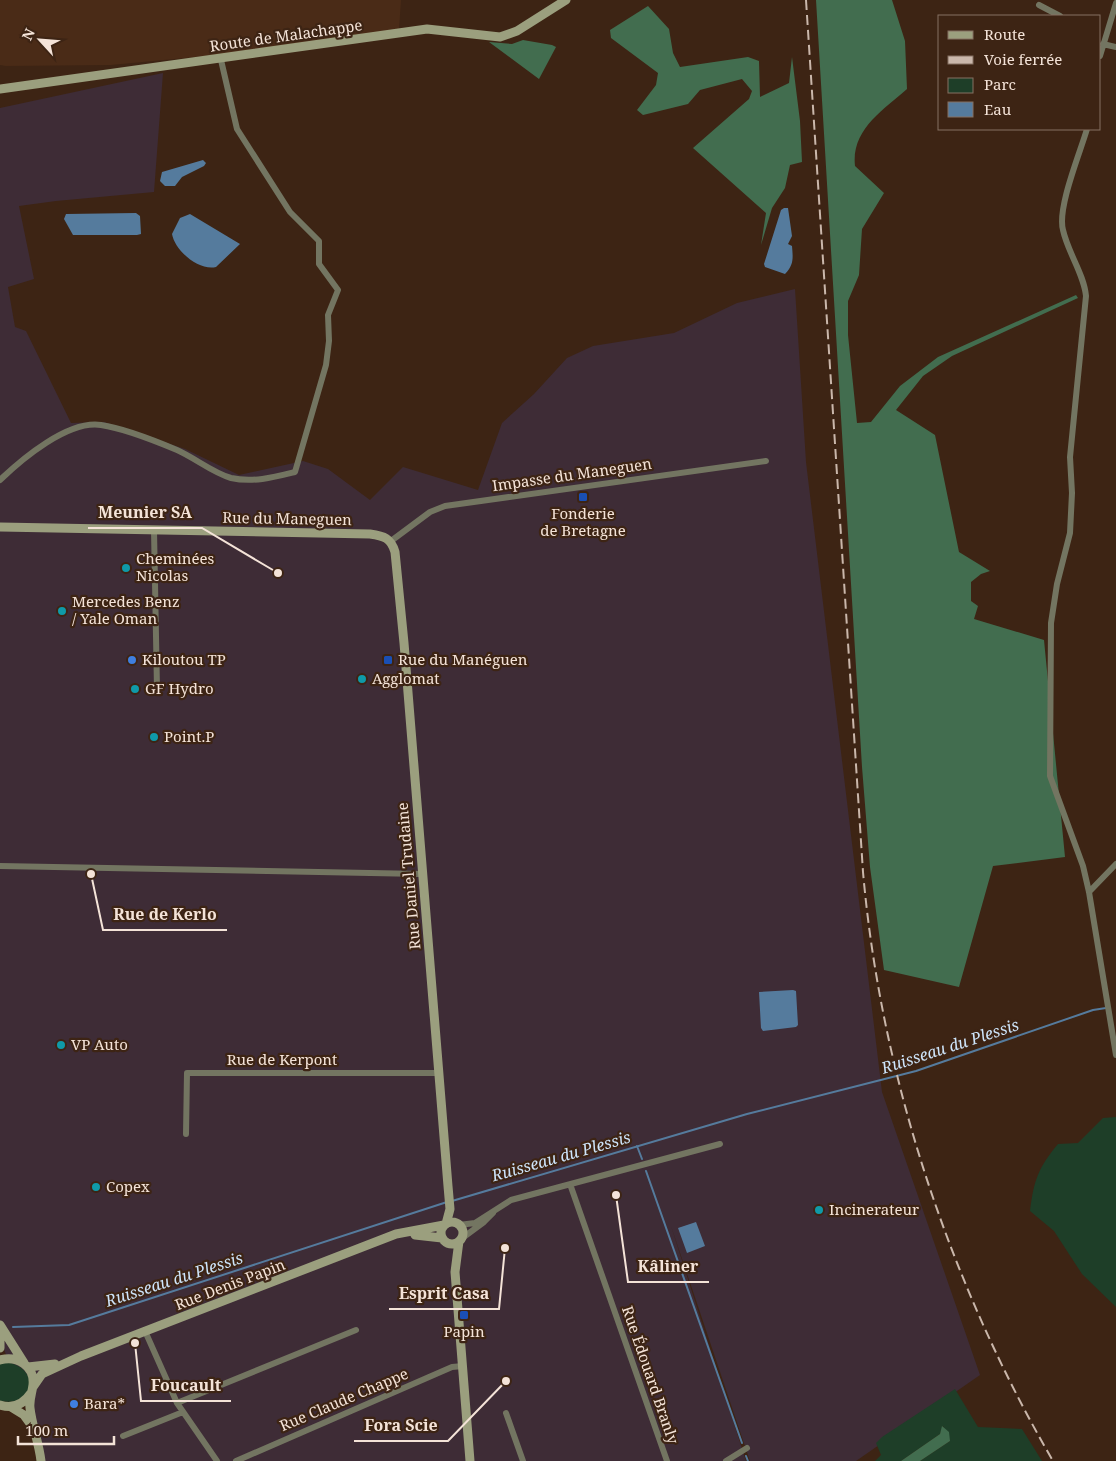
<svg xmlns="http://www.w3.org/2000/svg" width="1116" height="1461" font-family="'Noto Serif',serif">
	<rect width="100%" height="100%" fill="#3d2414"/>
	<path fill="#4a2b17" d="M0 0H401L399 30 238 53 111 65 6 66 0 65Z"/>
	<path fill="#3e2c36" d="M163 73 154 192 56 201 19 206 34 279 8 287 15 327 26 331 71 423 104 422 185 449 239 475 303 461 328 469 370 500 403 467 478 490 502 423 534 394 567 358 593 346 674 333 737 303 795 289 806 462 882 1092 980 1375 856 1461H750L671 1226 746 1461H41L34 1428 0 1339V108Z"/>
	<path fill="#1e3e28" d="M1116 1117V1307L1082 1274 1054 1231 1030 1211C1034 1180 1038 1168 1058 1144L1078 1143 1103 1118Z
		M6 1362C42 1368 34 1408 0 1401V1364Z
		M955 1389 978 1427 1022 1429 1042 1461H920L950 1441 943 1426 940 1434 901 1461H875L881 1455 876 1443 882 1437Z"/>
	<path fill="#426d4f" d="M816 0H892L905 41 907 89C883 110 851 130 855 166L884 193 862 229 859 275 848 301V335L857 423 871 422 900 386 938 357 1076 295 1078 298 952 356 923 376 896 410 935 435 959 552 990 571 981 574 971 582V601L978 606 974 619 1044 640 1065 857 993 866 959 987 884 970 870 867 862 767Z
		M648 6 669 29 673 53 680 67 748 57 759 61 760 97 789 83 792 57 800 121 802 162 790 165 785 188 772 208 761 245 766 213 693 148 749 99 752 91 742 79 700 90 688 104 643 115 637 110 656 85 658 73 611 38 610 30Z
		M523 40 552 45 556 47 539 79 489 42 512 44Z
		M942 1426 949 1432 950 1441 920 1461H901L940 1434Z"/>
	<path fill="#557b9d" d="M203 160 206 163 204 166 182 177 175 186H165L160 181 162 172Z
		M784 208H788L792 236 788 244 792 246C793 258 794 265 785 274L765 267 764 264 781 210Z
		M136 213 140 216 141 234 137 235H73L64 219 66 214Z
		M190 214 240 244 216 267C199 271 175 251 172 234L180 218Z
		M793 990 796 991 798 1025 796 1027 763 1031 761 1028 759 992Z
		M696 1222 705 1246 687 1253 678 1228Z"/>
	<g fill="none" stroke-linecap="round" stroke-linejoin="round">
		<path stroke="#557b9d" stroke-width="2" d="M637 1146 642 1159
			M646 1171 742 1443
			M452 1201 747 1114 916 1071 1093 1010 1106 1008
			M13 1327 69 1325 447 1202
			M746 1456 748 1461"/>
		<path stroke="#737561" stroke-width="6" d="M1039 5 1060 16
			M1103 44 1116 47
			M1100 56 1116 3
			M1087 129C1080 153 1057 208 1063 230 1068 253 1084 274 1086 296L1070 457 1072 493 1070 533 1057 584 1051 623 1050 776 1083 866 1089 892 1116 1055
			M0 480C22 459 68 420 101 425 122 428 158 442 177 450 195 458 213 473 231 478 253 483 275 477 295 472L326 365 329 341 328 315 338 290 319 264V241L290 212 237 129 221 60
			M154 530 157 689
			M391 541 430 512 445 506 766 461
			M0 866 422 874
			M1089 892 1116 864
			M186 1134 187 1073H439
			M570 1184 667 1461
			M459 1225 475 1223 511 1200 720 1144
			M461 1239 484 1222 493 1213
			M145 1331 177 1403 217 1461
			M177 1403 356 1330
			M506 1413 523 1461
			M123 1436 183 1412
			M236 1461 452 1367 463 1366
			M726 1461 747 1448"/>
		<path stroke="#9b9f7e" stroke-width="9" d="M0 89 427 29 500 37 517 31 566 0
			M0 527 370 534C384 536 391 538 395 552L404 643 448 1186 450 1209 446 1224
			M441 1233a11 11 0 1 1 22 0a11 11 0 1 1-22 0Z
			M415 1235 442 1238
			M459 1241 455 1272 470 1461
			M0 1325 24 1363
			M0 1331V1348
			M0 1360C17 1355 35 1366 33 1385 32 1393 29 1400 30 1408 32 1426 39 1443 41 1461
			M28 1367 55 1364
			M33 1387 42 1374 81 1356 396 1234 444 1225
			M0 1405C13 1409 23 1405 31 1393
			M11 1407 24 1415 32 1426"/>
		<path stroke="#cab7ab" stroke-width="2" stroke-dasharray="10 5" stroke-linecap="butt" d="M806 0 863 872C881 1077 950 1284 1053 1461"/>
	</g>
	<g fill="#1a4fb4" stroke="#3d2414" stroke-width="2">
		<rect x="578" y="492" width="10" height="10" rx="2.5"/>
		<rect x="383" y="655" width="10" height="10" rx="2.5"/>
		<rect x="459" y="1310" width="10" height="10" rx="2.5"/>
	</g>
	<g fill="#0f9aa8" stroke="#3d2414" stroke-width="2">
		<circle cx="126" cy="568" r="5"/>
		<circle cx="62" cy="611" r="5"/>
		<circle cx="362" cy="679" r="5"/>
		<circle cx="135" cy="689" r="5"/>
		<circle cx="154" cy="737" r="5"/>
		<circle cx="61" cy="1045" r="5"/>
		<circle cx="96" cy="1187" r="5"/>
		<circle cx="819" cy="1210" r="5"/>
	</g>
	<g fill="#3f7fe0" stroke="#3d2414" stroke-width="2">
		<circle cx="132" cy="660" r="5"/>
		<circle cx="74" cy="1404" r="5"/>
	</g>
	<g text-anchor="middle" stroke-width="4.5" stroke-linejoin="round" paint-order="stroke">
		<g font-size="15" fill="#f4e3d8" stroke="#3d2414">
			<text transform="translate(286 36) rotate(-8)" y="5">Route de Malachappe</text>
			<text transform="translate(572 475) rotate(-8)" y="5">Impasse du Maneguen</text>
			<text transform="translate(287 519) rotate(1)" y="5">Rue du Maneguen</text>
			<text transform="translate(409 876) rotate(-95)" y="5">Rue Daniel Trudaine</text>
			<text x="282" y="1065">Rue de Kerpont</text>
			<text transform="translate(230 1285) rotate(-21)" y="5">Rue Denis Papin</text>
			<text transform="translate(650 1375) rotate(71)" y="5">Rue Édouard Branly</text>
			<text transform="translate(344 1400) rotate(-23)" y="5">Rue Claude Chappe</text>
		</g>
		<g font-size="15" fill="#f4e3d8" stroke="#3d2414" text-anchor="start">
			<text x="583" y="519" text-anchor="middle">Fonderie<tspan x="583" dy="17">de Bretagne</tspan></text>
			<text x="136" y="564">Cheminées<tspan x="136" dy="17">Nicolas</tspan></text>
			<text x="72" y="607">Mercedes Benz<tspan x="72" dy="17">/ Yale Oman</tspan></text>
			<text x="142" y="665">Kiloutou TP</text>
			<text x="398" y="665">Rue du Manéguen</text>
			<text x="372" y="684">Agglomat</text>
			<text x="145" y="694">GF Hydro</text>
			<text x="164" y="742">Point.P</text>
			<text x="71" y="1050">VP Auto</text>
			<text x="106" y="1192">Copex</text>
			<text x="829" y="1215">Incinerateur</text>
			<text x="464" y="1337" text-anchor="middle">Papin</text>
			<text x="84" y="1409">Bara*</text>
		</g>
		<g font-size="16" font-style="italic" fill="#cee5fb" stroke="#3d2414">
			<text transform="translate(950 1046) rotate(-18)" y="6">Ruisseau du Plessis</text>
			<text transform="translate(561 1156) rotate(-16)" y="6">Ruisseau du Plessis</text>
			<text transform="translate(174 1279) rotate(-18)" y="6">Ruisseau du Plessis</text>
		</g>
	</g>
	<path fill="none" stroke="#f4e3d8" stroke-width="2" d="M278 573L202 528H88M91 874L103 930H227M616 1195L628 1282H709M505 1248L499 1309H389M135 1343L141 1401H231M506 1381L448 1441H354"/>
	<g fill="#f4e3d8" stroke="#3d2414" stroke-width="2">
		<circle cx="278" cy="573" r="5"/>
		<circle cx="91" cy="874" r="5"/>
		<circle cx="616" cy="1195" r="5"/>
		<circle cx="505" cy="1248" r="5"/>
		<circle cx="135" cy="1343" r="5"/>
		<circle cx="506" cy="1381" r="5"/>
	</g>
	<g font-size="16" text-anchor="middle" font-weight="bold" fill="#f4e3d8" stroke="#3d2414" stroke-width="4.5" stroke-linejoin="round" paint-order="stroke">
		<text x="145" y="518">Meunier SA</text>
		<text x="165" y="920">Rue de Kerlo</text>
		<text x="668" y="1272">Kâliner</text>
		<text x="444" y="1299">Esprit Casa</text>
		<text x="186" y="1391">Foucault</text>
		<text x="401" y="1431">Fora Scie</text>
	</g>
	<rect x="938" y="15" width="162" height="115" fill="#3d2414" stroke="#867062"/>
	<rect x="948" y="31" width="25" height="8" fill="#9b9f7e" stroke="#867062"/>
	<text x="984" y="40" font-size="15" fill="#f4e3d8">Route</text>
	<rect x="948" y="56" width="25" height="8" fill="#cab7ab" stroke="#867062"/>
	<text x="984" y="65" font-size="15" fill="#f4e3d8">Voie ferrée</text>
	<rect x="948" y="78" width="25" height="15" fill="#1e3e28" stroke="#867062"/>
	<text x="984" y="90" font-size="15" fill="#f4e3d8">Parc</text>
	<rect x="948" y="102" width="25" height="15" fill="#557b9d" stroke="#867062"/>
	<text x="984" y="115" font-size="15" fill="#f4e3d8">Eau</text>
	<g transform="translate(40 40) rotate(296)" stroke="#3d2414" stroke-width="4" paint-order="stroke">
	<path d="M0-4L9 19L0 12L-9 19Z" fill="#f4e3d8"/>
	<text y="-8" font-size="14" font-weight="bold" text-anchor="middle" fill="#f4e3d8">N</text>
	</g>
	<path d="M18 1436v8h96v-8" fill="none" stroke="#f4e3d8" stroke-width="2.5"/>
	<text x="25" y="1436" font-size="15" fill="#f4e3d8" stroke="#3d2414" stroke-width="4" paint-order="stroke">100 m</text>
</svg>
